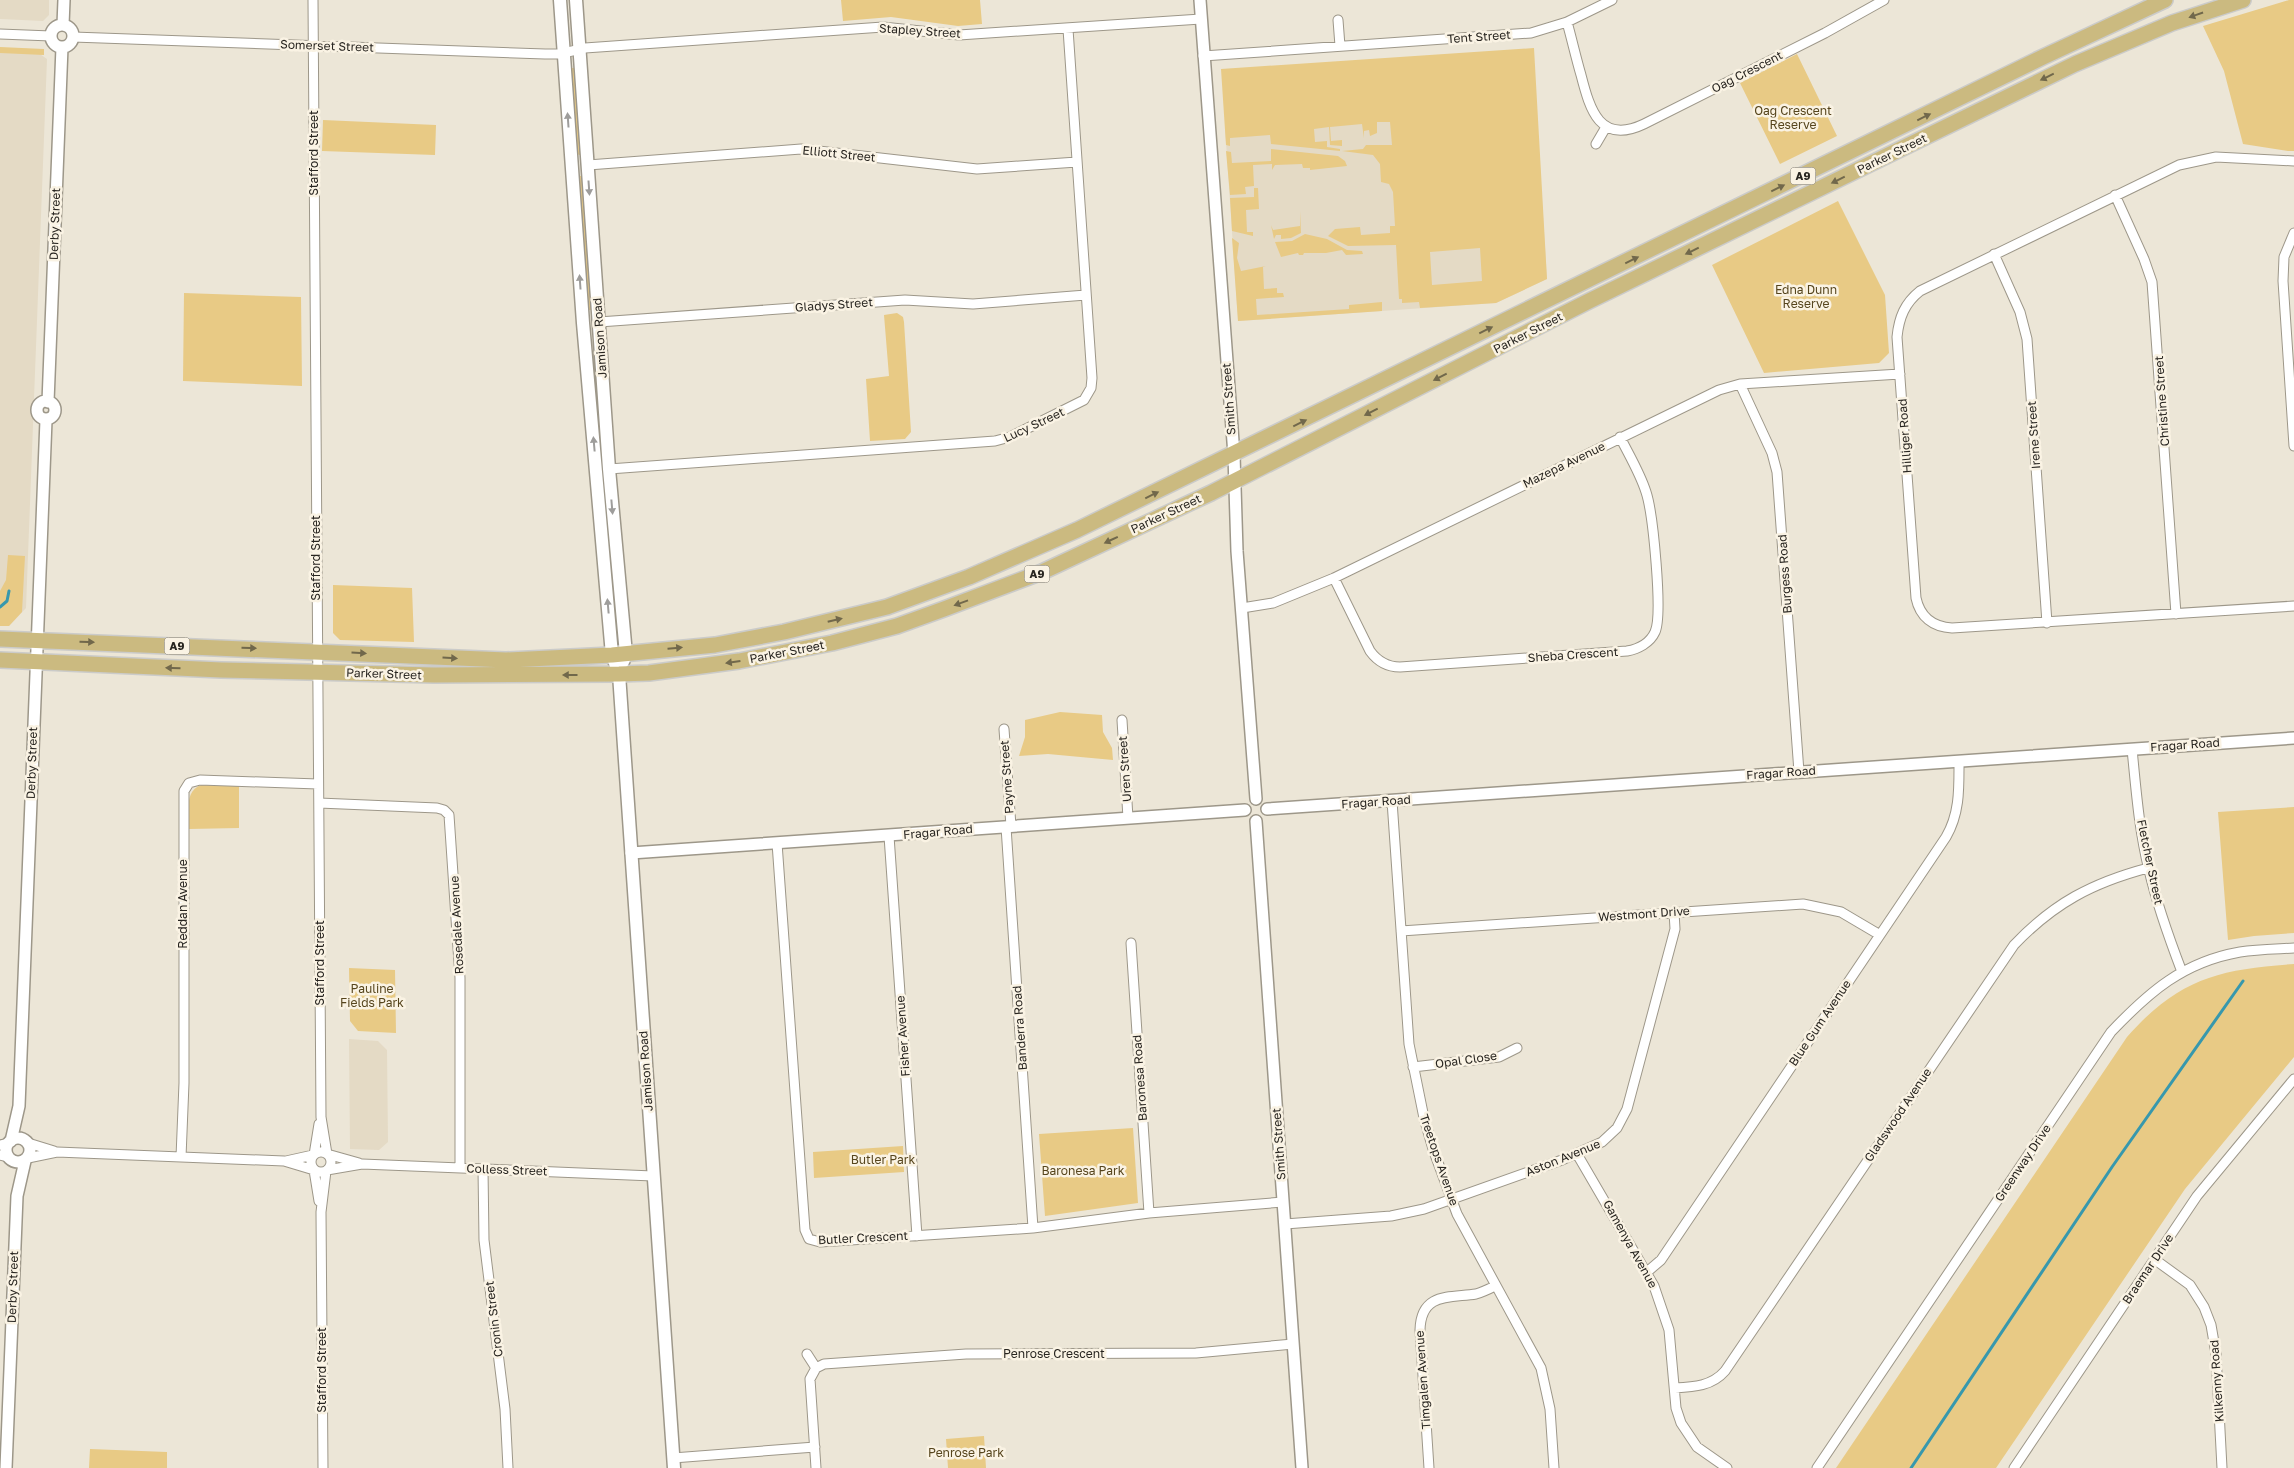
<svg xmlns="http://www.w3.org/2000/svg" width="2294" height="1468" font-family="'Golos Text',sans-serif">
	<rect width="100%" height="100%" fill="#ece6d7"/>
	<path fill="#e4dac5" d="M0 0H49V15L43 21 0 19Z
		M0 48 34 50 47 59 26 608 9 626H0Z
		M1536 104 1547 279 1496 303 1238 321 1225 127Z
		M349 1039 378 1041 387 1050 388 1142 379 1150 350 1149Z"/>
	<path fill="#e8ca85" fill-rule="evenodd" d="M841 0H980L982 24 958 26 891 17 843 21Z
		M2289 0H2294V151H2288L2243 144 2224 71 2203 26Z
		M0 47 44 49V55L0 53Z
		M1534 48 1547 279 1496 303 1420 308 1419 302 1402 303V299H1399L1396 245 1348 246 1328 236 1335 229 1360 227 1361 235 1390 233V226H1395L1393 192 1389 184 1381 182 1380 164 1373 155 1342 151 1363 149 1366 145H1392L1390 122H1377V133L1370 136 1369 130 1364 131V138L1362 124 1330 127 1331 141 1342 140V146L1330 145 1329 127 1314 129 1315 142 1327 141V147L1340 149V151L1271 144 1270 135 1230 138V146L1226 145 1221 69ZM1480 248 1482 281 1432 285 1430 252Z
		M1797 54 1837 136 1780 164 1740 83Z
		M572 68H576L582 155H579L576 152 570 72Z
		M323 120 436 125 435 155 322 151Z
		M1271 149 1338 156 1345 161 1347 166 1310 170V168H1303L1302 164 1275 165 1272 170V164L1253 165 1254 186 1245 187 1246 194 1230 195 1226 151 1231 152 1232 163 1271 161Z
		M580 176H585L593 310H589L587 307 578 180Z
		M1254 188H1258L1259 209 1246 210 1247 232H1253V236L1232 231 1230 198 1254 197Z
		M1838 201 1885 295 1889 353 1879 363 1764 373 1712 265Z
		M1300 211 1301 233 1291 238 1281 239V235H1276L1274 239 1271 225 1273 230 1300 226Z
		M1305 234 1327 239 1347 250 1362 251 1363 254 1346 255 1342 250 1326 253H1304L1303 255H1299L1298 253 1281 257 1275 242 1292 241Z
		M1232 238 1239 243 1237 258 1241 271 1266 266 1263 267 1264 289 1277 288V293H1283L1284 297 1256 299 1257 315 1349 309V305L1382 302V311L1238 321Z
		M184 293 301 297 302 386 183 381Z
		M897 313 903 317 904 322 911 432 905 439 870 441 866 379 889 376 884 315Z
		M8 555 25 556 22 612 9 626H0V591L6 580Z
		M333 585 412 588 414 642 340 640 333 633Z
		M1060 712 1102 715 1103 732 1112 748 1113 760 1048 754 1019 756 1025 737V720Z
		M201 785 239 786V828L189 829C189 813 184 791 201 785Z
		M2294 807V933L2254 936 2228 940 2218 812Z
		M2294 964V1057L2185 1189 1996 1468H1836L2127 1037C2178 979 2219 969 2294 964Z
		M349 968 395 970 396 1033 358 1031 350 1021Z
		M1133 1128 1138 1203 1045 1216 1039 1134Z
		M903 1146 904 1172 814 1178 813 1152Z
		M984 1436 986 1468H948L946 1439Z
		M90 1449 167 1452V1468H89Z"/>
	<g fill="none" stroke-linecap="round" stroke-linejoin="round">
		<path stroke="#3798ad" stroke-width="3" d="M0 607 7 601 9 591
			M1911 1468 2112 1167 2243 981"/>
		<g stroke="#9d9789" stroke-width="11">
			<path id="minor" d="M313 0 321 1117 327 1154
				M1338 20 1340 46
				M1567 22C1572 40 1576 58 1581 75 1590 110 1600 145 1644 124L1825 33 1884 0
				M0 34 51 36
				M73 37 545 54H559L585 48 883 27 959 35 1201 19
				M1203 56 1531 33 1567 22 1612 0
				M1596 144 1606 127
				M2294 161 2216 157 2179 165 1920 291C1905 303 1899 317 1897 337L1916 598C1920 617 1933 627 1952 628L2294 606
				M588 165 801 149 977 169 1077 162
				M2115 195 2144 259 2152 282 2176 614
				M2294 233 2284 257 2283 281 2294 446
				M1994 254 2020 312 2027 339 2047 623
				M599 322 905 300 973 304 1086 295
				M1740 384 1772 453 1777 472 1799 772
				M609 469 995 441 1010 437 1084 400 1091 388 1092 378 1068 29
				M1334 578 1370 651C1378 662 1388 667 1400 667L1627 651C1638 649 1650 643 1655 632 1663 615 1653 513 1646 492 1640 473 1629 455 1620 437
				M1242 608 1273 603 1334 578 1719 390 1740 384 1900 374
				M1122 720 1128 818
				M1004 729 1011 826
				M2132 749C2136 789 2139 830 2149 870 2157 905 2169 938 2182 972
				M1392 801 1409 1044 1424 1118 1433 1149 1457 1214 1541 1368 1550 1409 1554 1468
				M319 803 437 808 444 810 449 815 460 978V1168
				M1006 827 1033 1228
				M889 836 917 1236
				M777 843 805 1230 809 1239 820 1242 1033 1228 1149 1213 1283 1202
				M1401 931 1803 904 1841 912 1880 935
				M1131 943 1149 1213
				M1413 1067 1499 1057 1517 1048
				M28 1143 54 1151
				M0 1145 9 1143
				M311 1162a10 10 0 1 1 20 0a10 10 0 1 1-20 0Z
				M327 1154 359 1163
				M1577 1154 1654 1286 1669 1330 1676 1408 1681 1423 1697 1447 1727 1468
				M0 1155 8 1157
				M314 1155 319 1124
				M181 1157 184 1083V791L189 783 200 780 318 784
				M28 1158 57 1152 181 1157 284 1161 314 1170
				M286 1161 313 1155
				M483 1169 484 1240 505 1409 508 1468
				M314 1170 319 1201
				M327 1170 362 1164 653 1176
				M1285 1224 1391 1216 1424 1209 1562 1160 1602 1142 1617 1128 1627 1109 1675 929 1674 912
				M2154 1259 2190 1285 2204 1307 2211 1325 2216 1354 2222 1468
				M1647 1272 1661 1260 1946 837C1960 813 1959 788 1959 761
				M807 1354 816 1368
				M1675 1388C1694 1387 1712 1386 1725 1371L2014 945C2054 903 2092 883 2148 868
				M673 1458 815 1447
				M323 1468 321 1212 326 1171
				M816 1468 810 1379 816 1368 824 1364 966 1354 1196 1353 1293 1344
				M1429 1468 1420 1330C1421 1292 1450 1298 1476 1294 1483 1292 1489 1289 1495 1286
				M1817 1468 2111 1032C2149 992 2183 962 2240 952 2257 949 2276 949 2294 948
				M2014 1468 2197 1196 2294 1079"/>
		</g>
		<g stroke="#9d9789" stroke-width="14">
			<path id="tertiary" d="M1200 0 1234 455 1237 551 1256 799
				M51 36a11 11 0 1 1 22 0a11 11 0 1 1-22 0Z
				M63 25 64 0
				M37 410a9 9 0 1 1 18 0a9 9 0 1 1-18 0Z
				M48 402 62 47
				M1267 809 2294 738
				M1256 821 1302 1468
				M631 853 1245 810
				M6 1150a12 12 0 1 1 24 0a12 12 0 1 1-24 0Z
				M11 1141 19 1106 46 420
				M6 1468 17 1196 25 1161"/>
		</g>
		<g stroke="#9d9789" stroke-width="15">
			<path id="secondary" d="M560 0 583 323 612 655 619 674 674 1468
				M576 0 609 469 626 654 623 662"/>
		</g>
		<g stroke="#cbcbc9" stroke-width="18">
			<path id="trunk" d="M0 639 506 660 612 655 715 645 784 632 887 607 969 577 1077 530 2043 57 2165 0
				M0 660 221 670 434 675 619 674 649 673 739 661 832 643 897 626 944 609 1042 572 1211 493 1589 301 2075 64 2172 23 2243 0"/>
		</g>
		<use href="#minor" stroke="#fff" stroke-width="9"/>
		<use href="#tertiary" stroke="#fff" stroke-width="11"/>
		<use href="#secondary" stroke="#fff" stroke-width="12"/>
		<use href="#trunk" stroke="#cbba80" stroke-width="15"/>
	</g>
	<defs><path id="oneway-solid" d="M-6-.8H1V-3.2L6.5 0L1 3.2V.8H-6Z" transform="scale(1.25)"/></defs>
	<g fill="#71684b">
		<use href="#oneway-solid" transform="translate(2196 15) rotate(161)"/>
		<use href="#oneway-solid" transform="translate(2047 77) rotate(154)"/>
		<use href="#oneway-solid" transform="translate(1924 117) rotate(-26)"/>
		<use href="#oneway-solid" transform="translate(1838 180) rotate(154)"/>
		<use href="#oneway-solid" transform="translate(1778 188) rotate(-26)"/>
		<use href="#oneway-solid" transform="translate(1692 251) rotate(154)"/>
		<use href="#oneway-solid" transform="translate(1632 260) rotate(-26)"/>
		<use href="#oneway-solid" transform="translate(1486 330) rotate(-26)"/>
		<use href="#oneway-solid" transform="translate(1440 377) rotate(153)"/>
		<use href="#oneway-solid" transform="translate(1371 412) rotate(153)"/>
		<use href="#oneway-solid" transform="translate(1300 423) rotate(-26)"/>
		<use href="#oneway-solid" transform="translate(1152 495) rotate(-26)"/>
		<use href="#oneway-solid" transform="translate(1111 540) rotate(155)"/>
		<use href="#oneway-solid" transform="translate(961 603) rotate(160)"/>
		<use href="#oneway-solid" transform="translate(835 620) rotate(-13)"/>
		<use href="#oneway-solid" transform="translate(87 642) rotate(2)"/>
		<use href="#oneway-solid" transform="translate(249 648) rotate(2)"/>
		<use href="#oneway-solid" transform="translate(675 648) rotate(-5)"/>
		<use href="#oneway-solid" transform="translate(359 653) rotate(3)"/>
		<use href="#oneway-solid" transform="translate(450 658) rotate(3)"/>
		<use href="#oneway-solid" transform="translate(733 662) rotate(172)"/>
		<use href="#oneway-solid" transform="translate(173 668) rotate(-178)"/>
		<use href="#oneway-solid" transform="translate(570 675) rotate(180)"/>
	</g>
	<g fill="#9e9d9b">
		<use href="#oneway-solid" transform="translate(568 120) rotate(-94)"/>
		<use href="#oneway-solid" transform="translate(589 188) rotate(86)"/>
		<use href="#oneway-solid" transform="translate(580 282) rotate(-94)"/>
		<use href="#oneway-solid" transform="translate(594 444) rotate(-95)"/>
		<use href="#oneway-solid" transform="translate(612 507) rotate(85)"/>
		<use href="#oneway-solid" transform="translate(608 606) rotate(-95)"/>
	</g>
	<g text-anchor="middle" stroke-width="5" stroke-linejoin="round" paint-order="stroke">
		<g fill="#faf3e4" stroke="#67635b" stroke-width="1">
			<rect x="1790.5" y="167.5" width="25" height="17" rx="4"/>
			<rect x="1024.5" y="565.5" width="25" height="17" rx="4"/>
			<rect x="164.5" y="637.5" width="25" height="17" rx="4"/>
		</g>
		<g font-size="11" font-weight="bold" fill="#282520">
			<text x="1803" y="180">A9</text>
			<text x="1037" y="578">A9</text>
			<text x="177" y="650">A9</text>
		</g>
		<g font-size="12" fill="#282520" stroke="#faf3e4">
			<text transform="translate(920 31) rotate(4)" y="4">Stapley Street</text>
			<text transform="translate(1479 37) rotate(-4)" y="4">Tent Street</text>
			<text transform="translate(327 46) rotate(2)" y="4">Somerset Street</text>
			<text transform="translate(1747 72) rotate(-27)" y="4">Oag Crescent</text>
			<text transform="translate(314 153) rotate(-90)" y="4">Stafford Street</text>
			<text transform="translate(839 154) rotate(6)" y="4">Elliott Street</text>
			<text transform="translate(1892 154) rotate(-26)" y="4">Parker Street</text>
			<text transform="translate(55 224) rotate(-88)" y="4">Derby Street</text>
			<text transform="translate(834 305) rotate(-4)" y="4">Gladys Street</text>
			<text transform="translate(1528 333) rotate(-27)" y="4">Parker Street</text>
			<text transform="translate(600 338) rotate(-94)" y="4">Jamison Road</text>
			<text transform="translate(1229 399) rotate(-94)" y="4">Smith Street</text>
			<text transform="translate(2162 401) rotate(-94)" y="4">Christine Street</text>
			<text transform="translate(1034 425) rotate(-25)" y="4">Lucy Street</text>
			<text transform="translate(2034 435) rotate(-94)" y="4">Irene Street</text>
			<text transform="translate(1905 436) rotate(-94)" y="4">Hilliger Road</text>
			<text transform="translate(1564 465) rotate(-26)" y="4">Mazepa Avenue</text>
			<text transform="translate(1166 514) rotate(-25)" y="4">Parker Street</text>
			<text transform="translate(316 558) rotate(-90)" y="4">Stafford Street</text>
			<text transform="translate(1785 574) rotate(-94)" y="4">Burgess Road</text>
			<text transform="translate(787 652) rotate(-11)" y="4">Parker Street</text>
			<text transform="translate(1573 655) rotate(-4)" y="4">Sheba Crescent</text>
			<text transform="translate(384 674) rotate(2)" y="4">Parker Street</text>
			<text transform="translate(2185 745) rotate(-4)" y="4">Fragar Road</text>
			<text transform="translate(32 763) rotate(-88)" y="4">Derby Street</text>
			<text transform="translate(1125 769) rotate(-94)" y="4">Uren Street</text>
			<text transform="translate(1781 773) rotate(-4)" y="4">Fragar Road</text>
			<text transform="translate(1007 777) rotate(-94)" y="4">Payne Street</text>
			<text transform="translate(1376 802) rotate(-4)" y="4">Fragar Road</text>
			<text transform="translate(938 832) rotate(-5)" y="4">Fragar Road</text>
			<text transform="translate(2150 862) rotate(78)" y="4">Fletcher Street</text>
			<text transform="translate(183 904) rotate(-90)" y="4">Reddan Avenue</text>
			<text transform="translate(1644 914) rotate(-4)" y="4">Westmont Drive</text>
			<text transform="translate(457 925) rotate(-93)" y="4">Rosedale Avenue</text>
			<text transform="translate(320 963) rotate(-90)" y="4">Stafford Street</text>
			<text transform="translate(1820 1023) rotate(-56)" y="4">Blue Gum Avenue</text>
			<text transform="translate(1020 1028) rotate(-94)" y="4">Banderra Road</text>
			<text transform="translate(903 1036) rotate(-94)" y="4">Fisher Avenue</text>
			<text transform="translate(1466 1060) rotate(-8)" y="4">Opal Close</text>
			<text transform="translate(646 1071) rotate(-94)" y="4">Jamison Road</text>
			<text transform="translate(1140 1078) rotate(-94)" y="4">Baronesa Road</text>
			<text transform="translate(1898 1115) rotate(-56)" y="4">Gladswood Avenue</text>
			<text transform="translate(1279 1144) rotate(-94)" y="4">Smith Street</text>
			<text transform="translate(1563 1158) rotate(-22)" y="4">Aston Avenue</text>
			<text transform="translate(1439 1160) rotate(71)" y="4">Treetops Avenue</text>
			<text transform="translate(2023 1163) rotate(-56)" y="4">Greenway Drive</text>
			<text transform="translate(507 1170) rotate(2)" y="4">Colless Street</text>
			<text transform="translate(863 1238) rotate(-3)" y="4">Butler Crescent</text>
			<text transform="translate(1630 1244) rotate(61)" y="4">Gamenya Avenue</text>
			<text transform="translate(2148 1269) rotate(-56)" y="4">Braemar Drive</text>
			<text transform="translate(13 1287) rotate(-88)" y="4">Derby Street</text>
			<text transform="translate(494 1319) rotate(-97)" y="4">Cronin Street</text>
			<text x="1054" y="1358">Penrose Crescent</text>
			<text transform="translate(322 1370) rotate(-90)" y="4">Stafford Street</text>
			<text transform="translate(1423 1380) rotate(-94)" y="4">Timgalen Avenue</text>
			<text transform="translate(2217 1381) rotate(-94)" y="4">Kilkenny Road</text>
		</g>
		<g font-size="12" fill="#56451d" stroke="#faf3e4">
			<text x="1793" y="115">Oag Crescent<tspan x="1793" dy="14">Reserve</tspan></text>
			<text x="1806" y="294">Edna Dunn<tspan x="1806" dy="14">Reserve</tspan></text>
			<text x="372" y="993">Pauline<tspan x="372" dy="14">Fields Park</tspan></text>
			<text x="883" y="1164">Butler Park</text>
			<text x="1083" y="1175">Baronesa Park</text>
			<text x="966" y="1457">Penrose Park</text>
		</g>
	</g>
</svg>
